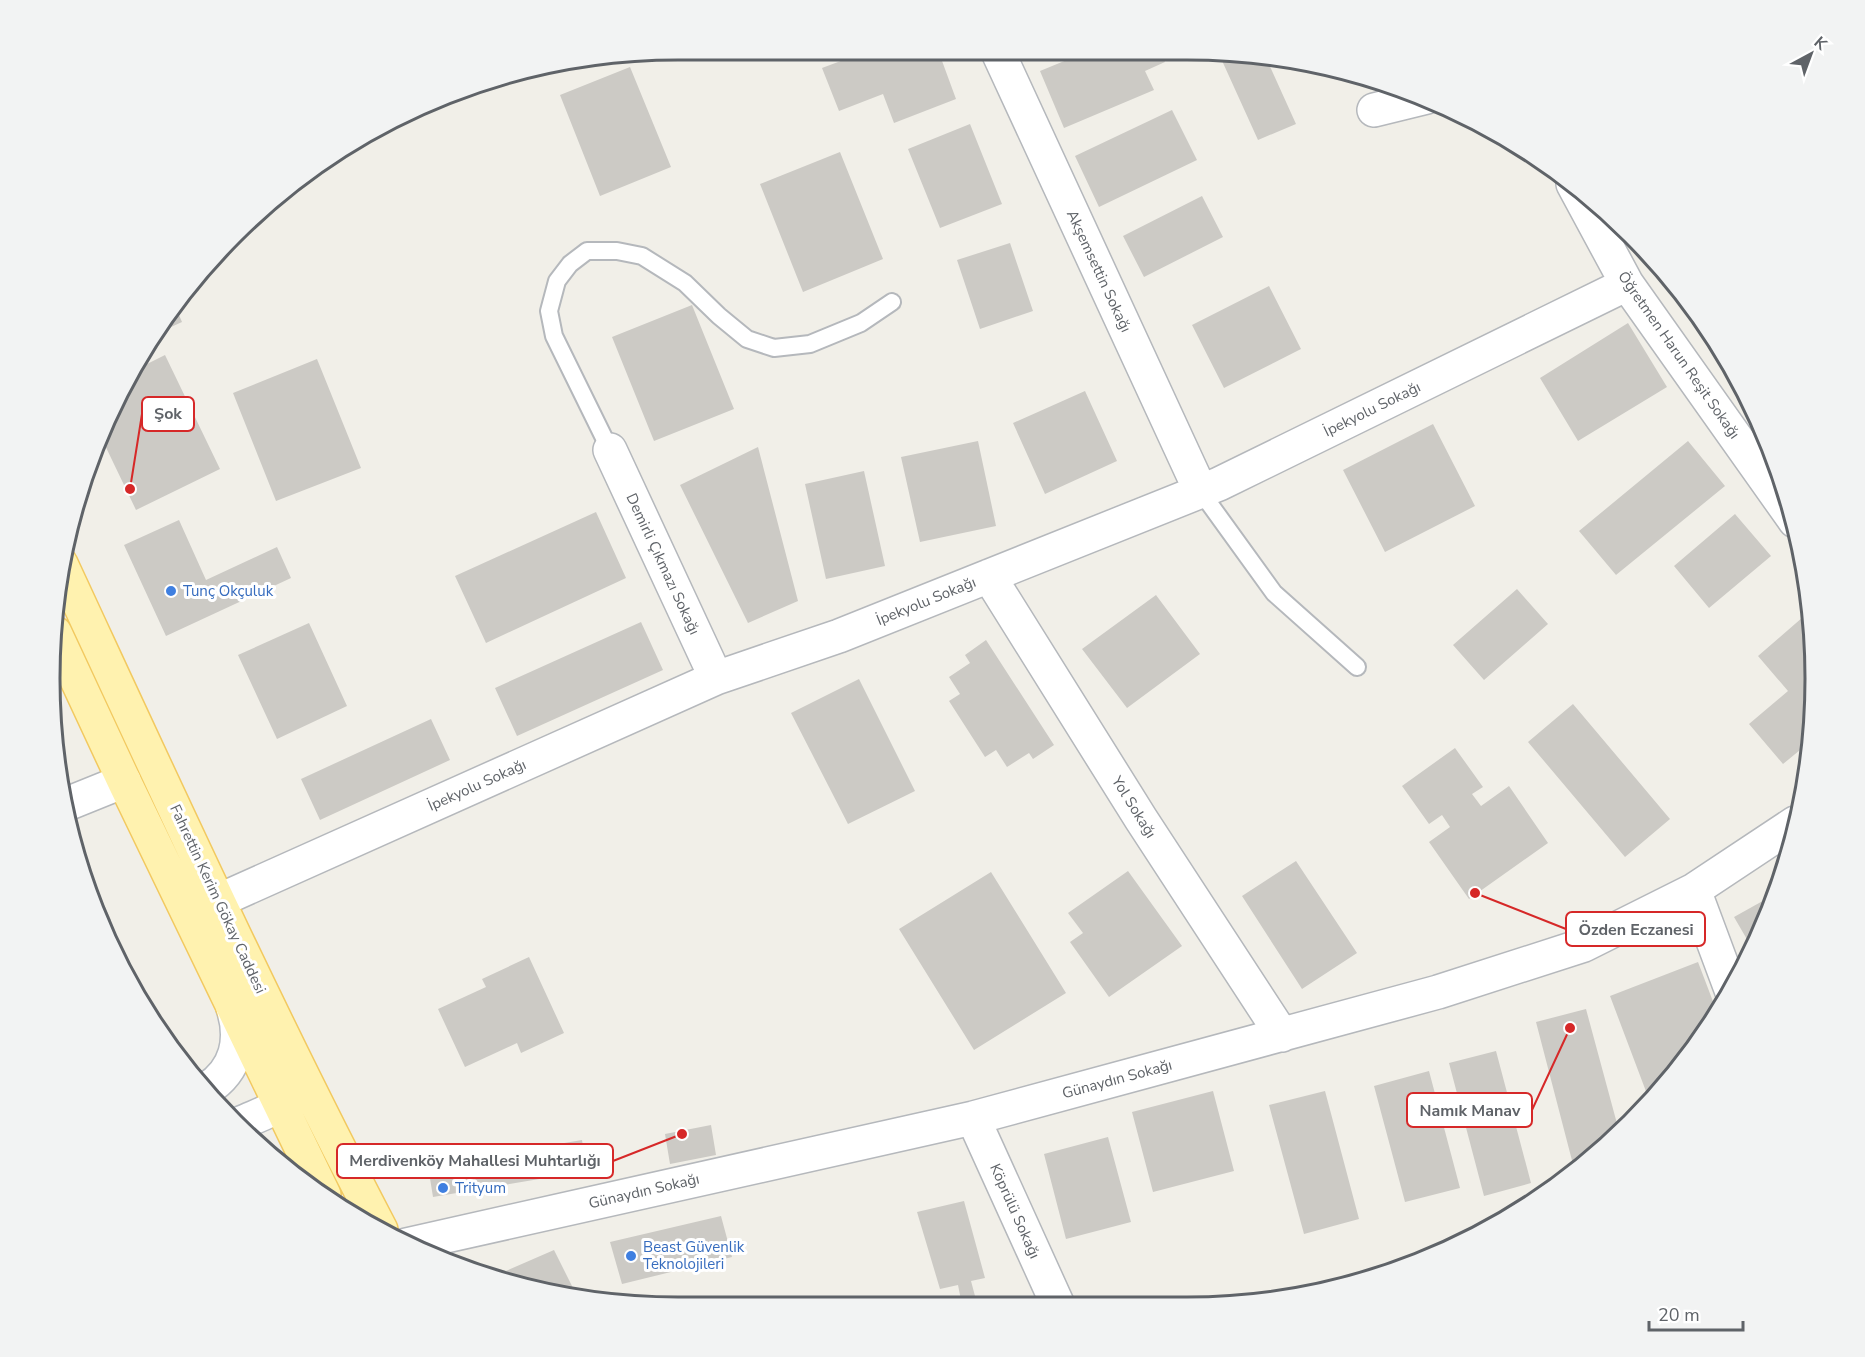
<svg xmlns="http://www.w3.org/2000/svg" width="1865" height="1357" font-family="'Nunito Sans',sans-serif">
	<rect width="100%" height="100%" fill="#f1efe8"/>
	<path fill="#cccac5" d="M870 50H938L956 99 894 123 883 94 839 111 822 68Z
		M1091 50H1136L1137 51 1159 50 1165 62 1145 71 1154 90 1064 128 1040 71Z
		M1219 54 1267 60 1296 124 1258 140Z
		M630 67 671 167 600 196 560 95Z
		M1172 110 1197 160 1099 207 1075 156Z
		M970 124 1002 204 940 228 908 149Z
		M840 152 883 259 803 292 760 184Z
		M1202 196 1223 237 1144 277 1123 236Z
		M1010 243 1033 311 980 329 957 260Z
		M1269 286 1301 349 1224 388 1192 325Z
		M692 305 734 409 654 441 612 337Z
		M176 308 182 322 160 332Z
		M1628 323 1667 387 1578 441 1540 378Z
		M165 355 220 469 136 510 101 437 114 401 135 370Z
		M317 359 361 468 276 501 233 393Z
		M1085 391 1117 461 1045 494 1013 423Z
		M1433 424 1475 506 1385 552 1343 470Z
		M978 441 996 526 920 542 901 457Z
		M1688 441 1725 486 1616 575 1579 531Z
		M758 447 798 601 748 623 680 485Z
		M864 471 885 566 826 579 805 484Z
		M596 512 626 578 486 643 455 576Z
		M1735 514 1771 556 1709 608 1674 566Z
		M179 520 206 580 277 547 291 578 166 636 124 545Z
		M1517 589 1548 624 1484 680 1453 645Z
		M1156 595 1200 654 1127 708 1082 649Z
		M1803 617 1813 628 1814 637 1811 741 1783 764 1749 724 1788 691 1758 656Z
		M641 622 663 670 517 736 495 688Z
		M309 623 347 706 277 739 238 655Z
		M986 640 1054 745 1033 759 1029 753 1007 767 996 750 985 757 949 701 960 694 949 677 970 663 965 655Z
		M859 679 915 791 848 824 791 713Z
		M1573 704 1670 819 1625 857 1528 742Z
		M431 719 450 760 320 820 301 779Z
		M1455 748 1483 787 1472 794 1481 806 1509 786 1548 843 1469 899 1429 842 1450 827 1442 815 1429 824 1402 786Z
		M1296 861 1357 953 1302 989 1242 896Z
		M1128 871 1182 946 1109 997 1070 942 1083 933 1068 913Z
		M991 872 1066 993 974 1050 899 929Z
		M96 887 111 920 101 925 97 919 89 890Z
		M1777 893 1752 948 1734 917Z
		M529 957 564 1033 521 1053 517 1043 465 1067 438 1009 486 987 482 979Z
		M1698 962 1717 1012 1660 1093 1650 1102 1610 996Z
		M1586 1009 1619 1131 1575 1172 1536 1022Z
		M1496 1051 1531 1183 1484 1196 1449 1063Z
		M1429 1071 1460 1188 1405 1202 1374 1086Z
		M1213 1091 1234 1171 1153 1192 1132 1112Z
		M1325 1091 1359 1219 1304 1234 1269 1105Z
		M711 1125 716 1155 670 1164 665 1134Z
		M1108 1137 1131 1222 1066 1239 1044 1154Z
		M582 1140 587 1171 433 1197 428 1166Z
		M964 1201 985 1278 971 1281 975 1296 961 1300 958 1285 940 1289 917 1212Z
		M721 1216 732 1257 622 1284 610 1242Z
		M554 1250 577 1296 515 1286 492 1277Z"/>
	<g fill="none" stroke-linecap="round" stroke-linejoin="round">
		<g stroke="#b5b8bc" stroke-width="20">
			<path id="lane" d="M610 450 554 336 549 311 557 281 570 264 587 251H617L642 256 685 283 719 316 747 339 774 348 810 344 861 323 892 302
				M1201 492 1274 593 1357 667"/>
		</g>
		<g stroke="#b5b8bc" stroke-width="36">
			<path id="street" d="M997 50 1201 492
				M1374 110 1427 97
				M1573 184 1627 284 1795 521
				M610 450 716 678
				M989 576 1141 819 1282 1035
				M67 804 124 781
				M1694 890 1732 992
				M218 901 716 678 839 636 1219 484 1627 284
				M973 1118 1057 1303
				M406 1245 973 1118 1438 992 1584 945 1694 890 1795 823"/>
		</g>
		<g stroke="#b6babf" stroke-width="36">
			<path id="secondary" d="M207 1089C237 1070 243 1039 233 1008
				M241 1123C262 1113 288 1108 294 1083"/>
		</g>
		<g stroke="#f2c960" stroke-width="36">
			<path id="primary" d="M61 564C165 788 267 1012 381 1230
				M55 633 124 781 324 1195"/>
		</g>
		<use href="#lane" stroke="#fff" stroke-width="16"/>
		<use href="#street" stroke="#fff" stroke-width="33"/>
		<use href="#secondary" stroke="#fff" stroke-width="33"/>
		<use href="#primary" stroke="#fff2af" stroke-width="33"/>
	</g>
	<g fill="#3f7fe0" stroke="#fff" stroke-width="2">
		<circle cx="171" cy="591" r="6"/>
		<circle cx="443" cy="1188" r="6"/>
		<circle cx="631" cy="1256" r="6"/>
	</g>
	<g text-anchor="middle" stroke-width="6" stroke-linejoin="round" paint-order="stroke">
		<g font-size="15" fill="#5f6368" stroke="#fff">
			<text transform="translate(1099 271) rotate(65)" y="5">Akşemsettin Sokağı</text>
			<text transform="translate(1679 355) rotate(55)" y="5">Öğretmen Harun Reşit Sokağı</text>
			<text transform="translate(1372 409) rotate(-26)" y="5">İpekyolu Sokağı</text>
			<text transform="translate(663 564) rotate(65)" y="5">Demirli Çıkmazı Sokağı</text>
			<text transform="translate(926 601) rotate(-22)" y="5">İpekyolu Sokağı</text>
			<text transform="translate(477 785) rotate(-24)" y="5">İpekyolu Sokağı</text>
			<text transform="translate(1134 807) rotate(58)" y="5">Yol Sokağı</text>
			<text transform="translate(218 899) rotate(65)" y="5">Fahrettin Kerim Gökay Caddesi</text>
			<text transform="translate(1117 1079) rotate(-15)" y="5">Günaydın Sokağı</text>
			<text transform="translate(644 1191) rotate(-13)" y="5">Günaydın Sokağı</text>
			<text transform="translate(1015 1211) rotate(66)" y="5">Köprülü Sokağı</text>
		</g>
		<g font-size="15" fill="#366cbe" stroke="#fff" text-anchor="start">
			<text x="183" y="596">Tunç Okçuluk</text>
			<text x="455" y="1193">Trityum</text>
			<text x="643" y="1252">Beast Güvenlik<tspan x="643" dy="17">Teknolojileri</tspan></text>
		</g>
	</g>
	<path d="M0 0H1865V1357H0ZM678 60H1187A618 618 0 0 1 1805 678V679A618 618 0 0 1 1187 1297H678A618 618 0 0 1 60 679V678A618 618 0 0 1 678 60Z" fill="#f2f3f3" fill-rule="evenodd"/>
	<path fill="none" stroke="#5f6368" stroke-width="3" d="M678 60H1187A618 618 0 0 1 1805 678V679A618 618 0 0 1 1187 1297H678A618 618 0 0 1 60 679V678A618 618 0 0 1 678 60Z"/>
	<path fill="none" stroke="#d62828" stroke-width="2" d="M130 489L142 414M1475 893L1566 929M1570 1028L1532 1110M682 1134L613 1161"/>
	<g fill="#d62828" stroke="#fff" stroke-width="2">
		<circle cx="130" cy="489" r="6"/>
		<circle cx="1475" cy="893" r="6"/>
		<circle cx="1570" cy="1028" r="6"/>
		<circle cx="682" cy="1134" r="6"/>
	</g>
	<g fill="#fff" stroke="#d62828" stroke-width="2">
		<rect x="142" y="397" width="52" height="34" rx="6"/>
		<rect x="1566" y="912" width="139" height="34" rx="6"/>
		<rect x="1407" y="1093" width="125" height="34" rx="6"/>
		<rect x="337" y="1144" width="276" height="34" rx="6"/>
	</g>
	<g font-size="16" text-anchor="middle" font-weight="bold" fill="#5f6368">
		<text x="168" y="419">Şok</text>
		<text x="1636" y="935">Özden Eczanesi</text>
		<text x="1470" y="1116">Namık Manav</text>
		<text x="475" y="1166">Merdivenköy Mahallesi Muhtarlığı</text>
	</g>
	<g transform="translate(1811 54) rotate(41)" stroke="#ffffff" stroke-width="4.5" paint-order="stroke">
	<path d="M0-4.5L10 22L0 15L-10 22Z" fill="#5f6368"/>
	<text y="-9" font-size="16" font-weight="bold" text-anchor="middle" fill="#5f6368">K</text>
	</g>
	<path d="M1649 1321v9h94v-9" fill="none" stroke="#5f6368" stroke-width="3"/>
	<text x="1658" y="1321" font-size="18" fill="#5f6368" stroke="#ffffff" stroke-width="4.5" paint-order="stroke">20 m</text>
</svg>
